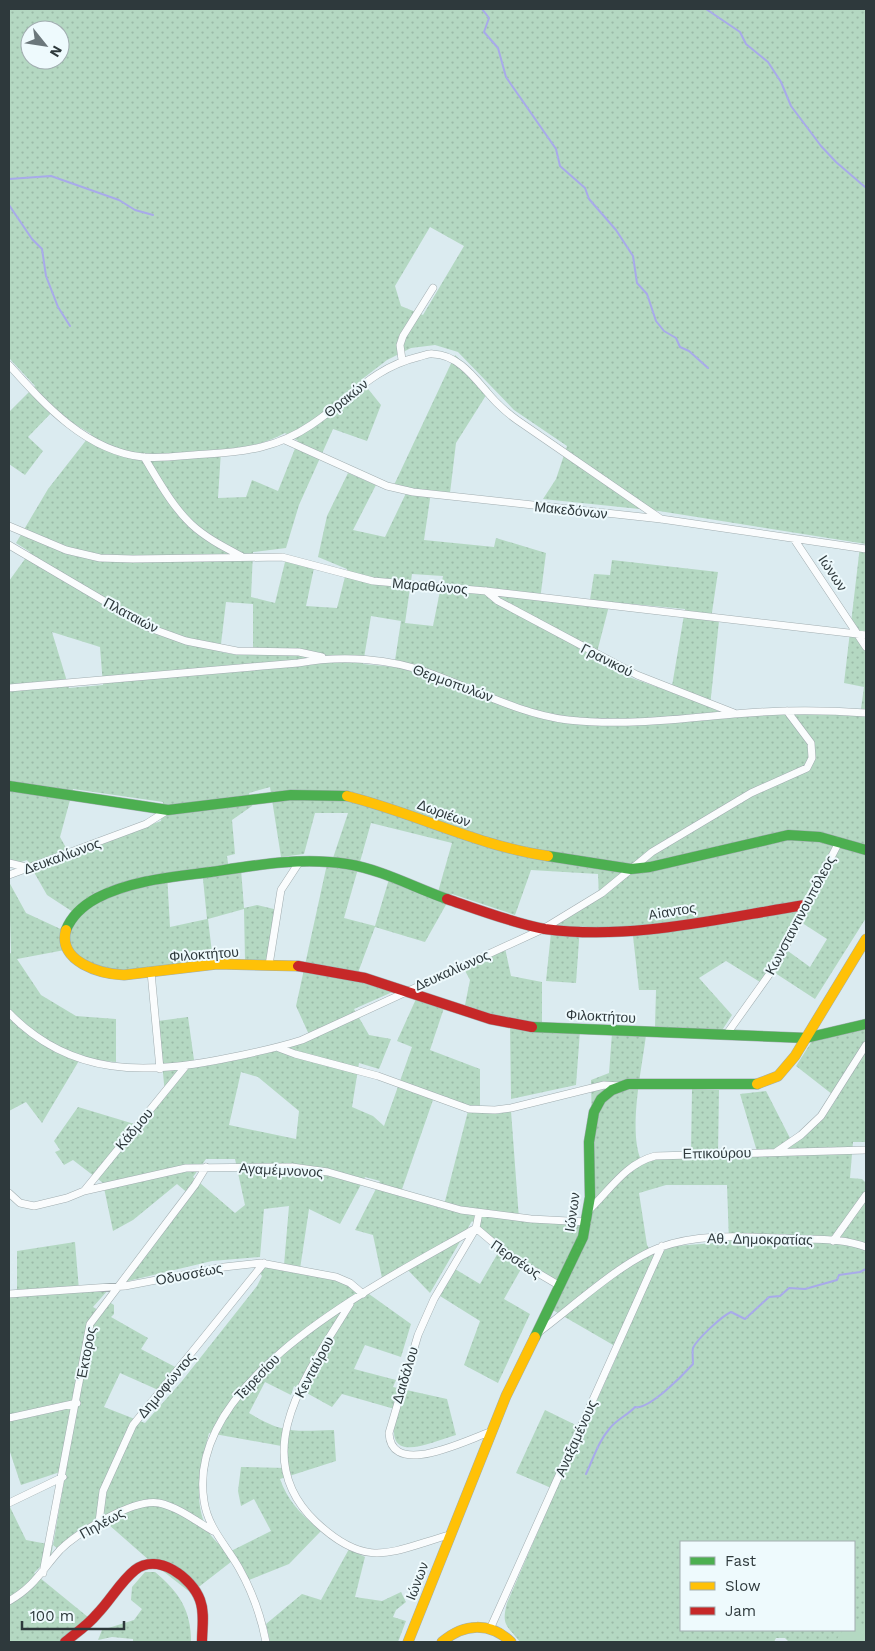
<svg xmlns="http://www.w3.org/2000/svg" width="875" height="1651" font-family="'Work Sans',sans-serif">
	<defs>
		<pattern id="grass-dots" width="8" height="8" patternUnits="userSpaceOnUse" patternTransform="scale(1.25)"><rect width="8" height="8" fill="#b4d8c2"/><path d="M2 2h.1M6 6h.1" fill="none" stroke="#9bbaa8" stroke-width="1.8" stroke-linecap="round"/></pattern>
	</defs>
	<rect width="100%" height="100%" fill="#dbebf0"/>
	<path fill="url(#grass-dots)" fill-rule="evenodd" d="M9 9H866V544L659 511 543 499 556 479 567 446 514 410 458 352 435 345 411 348 387 360 361 380 381 405 367 441 333 429 299 505 286 548 253 552 251 597 275 603 285 562H298L314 568 306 606 337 608 347 569 318 557 327 516 348 473 376 485 353 530 385 537 408 489 394 485 455 355 490 389 456 443 450 493 431 492 424 540 494 547 496 538 546 553 540 600 589 606 594 574 610 575 612 560 718 572 711 619 719 621 710 706 728 718 794 713 860 716 864 687 844 683 860 546 866 547V918L815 999 772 971 760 982 726 961 699 978 732 1015 721 1032 655 1027 656 990H639L632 927 600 928 580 926 576 983 546 981 552 923 599 897 598 874 531 870 515 915 452 894 425 942 375 927 356 978 397 990 354 1009 369 1035 391 1039 379 1069 359 1063 352 1107 373 1116 384 1126 412 1047 397 1041 416 999 444 1008 430 1050 480 1069V1112L497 1114 511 1111 519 1219 589 1224 593 1188 591 1080 609 1073 612 1033 646 1035C642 1068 628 1130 641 1160L691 1152 692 1089 719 1090 718 1155H758L740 1094 766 1091 792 1142C812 1129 826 1118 837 1098L796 1066 812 1041 866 1028V1142H853L850 1178 862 1179 866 1183V1642H789L785 1638H776L774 1642H520C507 1625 501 1626 507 1603L556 1490 516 1473 545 1410 584 1429 620 1349 551 1309 562 1285 525 1262 504 1299 530 1314 498 1383 464 1365 480 1321 440 1296 455 1269 480 1284 502 1246 472 1221 430 1293 404 1266 382 1278 373 1235 355 1230 380 1181 365 1177 340 1224 309 1209 300 1269 339 1280 369 1294 411 1324 401 1357 365 1345 354 1369 396 1380 393 1387 447 1399 456 1435C426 1444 380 1467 398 1410L342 1394 332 1407 294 1386 291 1395 265 1382 249 1413C284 1434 294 1431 334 1430L336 1461 280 1479C288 1502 302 1515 321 1531L289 1564 249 1580 236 1558 191 1593 150 1561 100 1517 76 1532 58 1549 53 1545 51 1556 34 1573 94 1622 71 1642H9V1505L26 1540 53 1545 66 1470 21 1485 9 1449V1297L17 1295V1251L75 1242 79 1290 109 1289 93 1307 100 1311 109 1302 114 1305V1314L111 1317 148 1338 141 1349 181 1370 165 1393 120 1373 104 1407 145 1423 182 1381 257 1286 262 1276 259 1272 266 1263 284 1265 289 1206 264 1209 260 1257 212 1261 124 1282 190 1195 177 1184 133 1220 113 1231 103 1183 73 1160 64 1165 55 1152 60 1150 54 1141 78 1107 141 1126 165 1094 158 1021 188 1017 195 1067 311 1039 296 1006 327 864H331L348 813H315L304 854 281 857 270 787 249 793 252 806 232 820 235 854 227 856 229 870 241 869 244 908 257 905 278 910 266 961H245L244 909 208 919 213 961 123 972 90 966 70 949 17 959 41 995 76 1016 116 1019V1062L80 1059 42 1123 26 1102 9 1111V954L11 953 9 882 26 913 67 932 76 914 47 895 27 860 9 866V581L30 552 16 543 48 489 91 434 71 422 55 409 28 437 43 451 25 475 9 464V412L35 386 9 358ZM30 30H60V60H30ZM430 227 464 246 423 315 401 306 395 286ZM285 433 298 441 278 491 252 480 246 497 218 498 221 451C244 448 265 444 285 433ZM412 574 443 576 433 626 405 623ZM226 602 253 604V653L238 655 220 652ZM610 602 685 609 671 692 626 676 595 660ZM371 616 401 621 394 667 363 664ZM52 632 100 647 103 685 69 688ZM73 789 163 802 161 821 69 853 60 837ZM371 823 452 843 436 899 389 879 375 926 344 918ZM202 869 207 919 170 927 167 874ZM796 919 827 939 810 967 781 946ZM241 1072 258 1077 299 1111 296 1139 229 1125ZM433 1100 468 1111 443 1209 400 1195ZM206 1159H235L245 1205 235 1213 193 1177ZM666 1185H727L729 1242 674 1246 663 1251 658 1262 647 1245 639 1193ZM209 1433 287 1447 286 1468 241 1467 238 1491 241 1506 254 1499 271 1531 227 1553C221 1545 211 1538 207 1529 192 1499 201 1464 209 1433ZM681 1542H854V1630H681Z
		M505 948 511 976 542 982V1029L580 1031 576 1085 511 1099 510 1021 465 1005 470 980 463 967Z
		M349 1549 365 1557 355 1597 382 1601 401 1592 406 1602 396 1610 393 1617 406 1621 398 1642H270L266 1624 302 1594 321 1600Z
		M145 1572H155C179 1592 191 1610 191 1642H133V1639L112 1637 98 1640 102 1630 134 1620 142 1609 131 1600 132 1587Z"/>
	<path fill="#b4d8c2" d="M854 1621 866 1629V1642H835L843 1630H854Z"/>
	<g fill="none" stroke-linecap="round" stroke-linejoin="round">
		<path stroke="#a8aaea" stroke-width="2" d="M482 9 489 18 484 32 498 48 506 77 556 149 560 166 585 188 589 199 616 230 633 256 637 283 647 294 656 321 664 331 676 338 680 347 689 351 708 368
			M706 9 740 32 746 44 768 62 781 82 791 106 821 146 836 162 865 187
			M9 179 51 176 119 200 135 210 153 215
			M9 205 32 239 42 249 46 276 58 307 70 326
			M586 1474C594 1457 598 1442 610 1428 617 1419 628 1415 635 1407 649 1410 683 1375 693 1364 693 1359 692 1352 693 1348 697 1339 722 1316 731 1312L745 1319 769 1297 780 1296 789 1288 805 1289 837 1280 839 1275 860 1272 866 1269"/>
		<g stroke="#a1adb0" stroke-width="8">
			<path id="street" d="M402 360 400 345 403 336 433 288
				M9 365C45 405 86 451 143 457 163 459 187 455 207 454 245 452 279 447 311 425 349 400 372 368 418 357 423 356 428 353 433 354 462 355 478 384 497 403 503 409 510 415 517 420L661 519
				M285 440 387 486 413 492 661 519 866 549
				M144 457C158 480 172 506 191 524 206 538 224 547 241 556
				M9 526 66 550 100 558 133 559 282 557 373 581 486 591 866 635
				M794 539 866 647
				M9 545 150 628 186 641 237 651 299 652 322 657
				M486 591 498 601 637 675 734 713
				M9 688 298 663C341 655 390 658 432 674 476 690 520 714 568 720 624 726 678 719 734 714 778 710 823 710 866 713
				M9 863 30 868
				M9 875 146 824 168 810
				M269 965 281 890 300 861
				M151 972 160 1069
				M9 1013C71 1077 147 1075 228 1058 253 1053 277 1048 302 1040L543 929 602 893 652 852 751 793 807 768 812 758 811 743 787 711
				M726 1035 776 965 839 842
				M279 1048 295 1054 378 1076 469 1109 495 1110 511 1108 604 1085 620 1086
				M776 1152 801 1135 821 1116 866 1045
				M84 1191 185 1067
				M9 1193 20 1203 34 1206 67 1198 84 1191 186 1168 292 1167 328 1172 461 1210 531 1219 587 1222
				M588 1211C610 1190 625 1164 655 1156L866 1150
				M479 1213 476 1228 434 1299 418 1335 389 1433C391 1479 466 1440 490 1432
				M833 1241 866 1195
				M9 1294 125 1286 224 1267 261 1263 336 1277 350 1283 363 1294
				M350 1304C310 1370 244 1454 316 1522 367 1570 390 1552 449 1535
				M539 1332C574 1306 622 1261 661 1247 701 1233 742 1237 783 1238 809 1240 841 1237 866 1247
				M9 1418 77 1403
				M9 1503 63 1477
				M99 1522 103 1491 133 1425 264 1263
				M43 1573 90 1324 195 1185 206 1167
				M9 1601C35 1586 41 1571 60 1550 77 1533 134 1498 159 1503 178 1507 196 1521 213 1531
				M490 1629 662 1246
				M266 1642C261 1616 252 1591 239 1568 226 1545 208 1528 204 1501 184 1377 388 1279 476 1228L509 1256 560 1286"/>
		</g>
		<g stroke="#a1adb0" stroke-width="11">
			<path id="fast" d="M9 786 168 810 291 795 347 796
				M548 856 631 869 650 867 788 835 820 837 866 850
				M66 930C72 915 84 905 97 898 132 880 173 877 211 872 257 865 301 857 347 864 383 870 413 887 447 899
				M532 1027 806 1038 866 1024
				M535 1337 583 1237 590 1197 589 1142 594 1112 601 1099 612 1090 628 1084H757"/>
		</g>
		<g stroke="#a1adb0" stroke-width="11">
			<path id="slow" d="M347 796C415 813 478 846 548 856
				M66 930C57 962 101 974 124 975L217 964 298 966
				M757 1084 778 1076 795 1056 866 939
				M408 1642 506 1396 535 1337
				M442 1642C464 1623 490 1622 511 1642"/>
		</g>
		<g stroke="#a1adb0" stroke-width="11">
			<path id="jam" d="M447 899C476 909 516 924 545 929 631 941 721 918 805 905
				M298 966 365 978 490 1019 532 1027
				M65 1642C76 1633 88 1625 97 1614 110 1601 120 1582 135 1570 158 1552 192 1578 200 1600 205 1613 202 1628 202 1642"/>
		</g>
		<use href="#street" stroke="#fafcfd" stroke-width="7"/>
		<use href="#fast" stroke="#4caf50" stroke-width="10"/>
		<use href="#slow" stroke="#ffc107" stroke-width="10"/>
		<use href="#jam" stroke="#c62828" stroke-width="10"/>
	</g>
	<g text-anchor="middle" stroke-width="4" stroke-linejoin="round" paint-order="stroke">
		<g font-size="14" fill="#2e393c" stroke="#eefafd">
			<text transform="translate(346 398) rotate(-39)" y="5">Θρακών</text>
			<text transform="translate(571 510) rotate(6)" y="5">Μακεδόνων</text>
			<text transform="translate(833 573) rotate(56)" y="5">Ιώνων</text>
			<text transform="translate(430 586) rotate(5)" y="5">Μαραθώνος</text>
			<text transform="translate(131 615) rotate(28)" y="5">Πλαταιών</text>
			<text transform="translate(607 660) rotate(27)" y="5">Γρανικού</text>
			<text transform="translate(453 683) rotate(20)" y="5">Θερμοπυλών</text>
			<text transform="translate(444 813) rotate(20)" y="5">Δωριέων</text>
			<text transform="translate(62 856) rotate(-20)" y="5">Δευκαλίωνος</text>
			<text transform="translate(672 911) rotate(-9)" y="5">Aiαντος</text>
			<text transform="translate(800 915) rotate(-62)" y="5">Κωνσταντινουπόλεος</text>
			<text transform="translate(204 954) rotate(-4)" y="5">Φιλοκτήτου</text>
			<text transform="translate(452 970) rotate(-24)" y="5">Δευκαλίωνος</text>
			<text transform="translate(601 1016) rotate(3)" y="5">Φιλοκτήτου</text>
			<text transform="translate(134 1129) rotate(-50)" y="5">Κάδμου</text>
			<text transform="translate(717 1153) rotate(-1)" y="5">Επικούρου</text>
			<text transform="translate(281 1170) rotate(3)" y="5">Αγαμέμνονος</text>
			<text transform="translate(572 1212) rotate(-82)" y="5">Ιώνων</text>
			<text transform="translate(760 1239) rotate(1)" y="5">Αθ. Δημοκρατίας</text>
			<text transform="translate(516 1259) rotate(34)" y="5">Περσέως</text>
			<text transform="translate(189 1274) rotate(-11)" y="5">Οδυσσέως</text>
			<text transform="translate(86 1353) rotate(-79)" y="5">Έκτορος</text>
			<text transform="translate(314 1367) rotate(-62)" y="5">Κενταύρου</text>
			<text transform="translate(405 1375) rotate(-73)" y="5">Δαιδάλου</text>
			<text transform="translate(257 1377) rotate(-46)" y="5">Τειρεσίου</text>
			<text transform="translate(166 1385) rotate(-50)" y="5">Δημοφώντος</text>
			<text transform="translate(576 1438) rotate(-66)" y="5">Αναξαμένους</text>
			<text transform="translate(102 1523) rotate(-29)" y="5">Πηλέως</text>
			<text transform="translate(417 1581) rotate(-69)" y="5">Ιώνων</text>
		</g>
	</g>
	<rect width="875" height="1651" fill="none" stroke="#2e393c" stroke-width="20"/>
	<rect x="680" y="1541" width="175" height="90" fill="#eefafd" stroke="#a1adb0"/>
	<rect x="690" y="1557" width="25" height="8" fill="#4caf50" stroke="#a1adb0"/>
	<text x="725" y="1566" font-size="15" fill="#2e393c">Fast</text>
	<rect x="690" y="1582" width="25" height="8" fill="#ffc107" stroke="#a1adb0"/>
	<text x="725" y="1591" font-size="15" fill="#2e393c">Slow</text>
	<rect x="690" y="1607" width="25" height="8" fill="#c62828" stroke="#a1adb0"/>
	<text x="725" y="1616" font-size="15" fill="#2e393c">Jam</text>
	<g transform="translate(45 45) rotate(120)"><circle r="24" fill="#eefafd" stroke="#a1adb0"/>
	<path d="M0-4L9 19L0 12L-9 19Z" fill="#6b777b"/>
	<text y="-8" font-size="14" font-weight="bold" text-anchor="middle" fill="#2e393c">N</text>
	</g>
	<path d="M22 1621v8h102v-8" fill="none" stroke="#2e393c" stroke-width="2.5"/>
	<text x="30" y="1621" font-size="15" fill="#2e393c" stroke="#eefafd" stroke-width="4" paint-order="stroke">100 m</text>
</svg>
